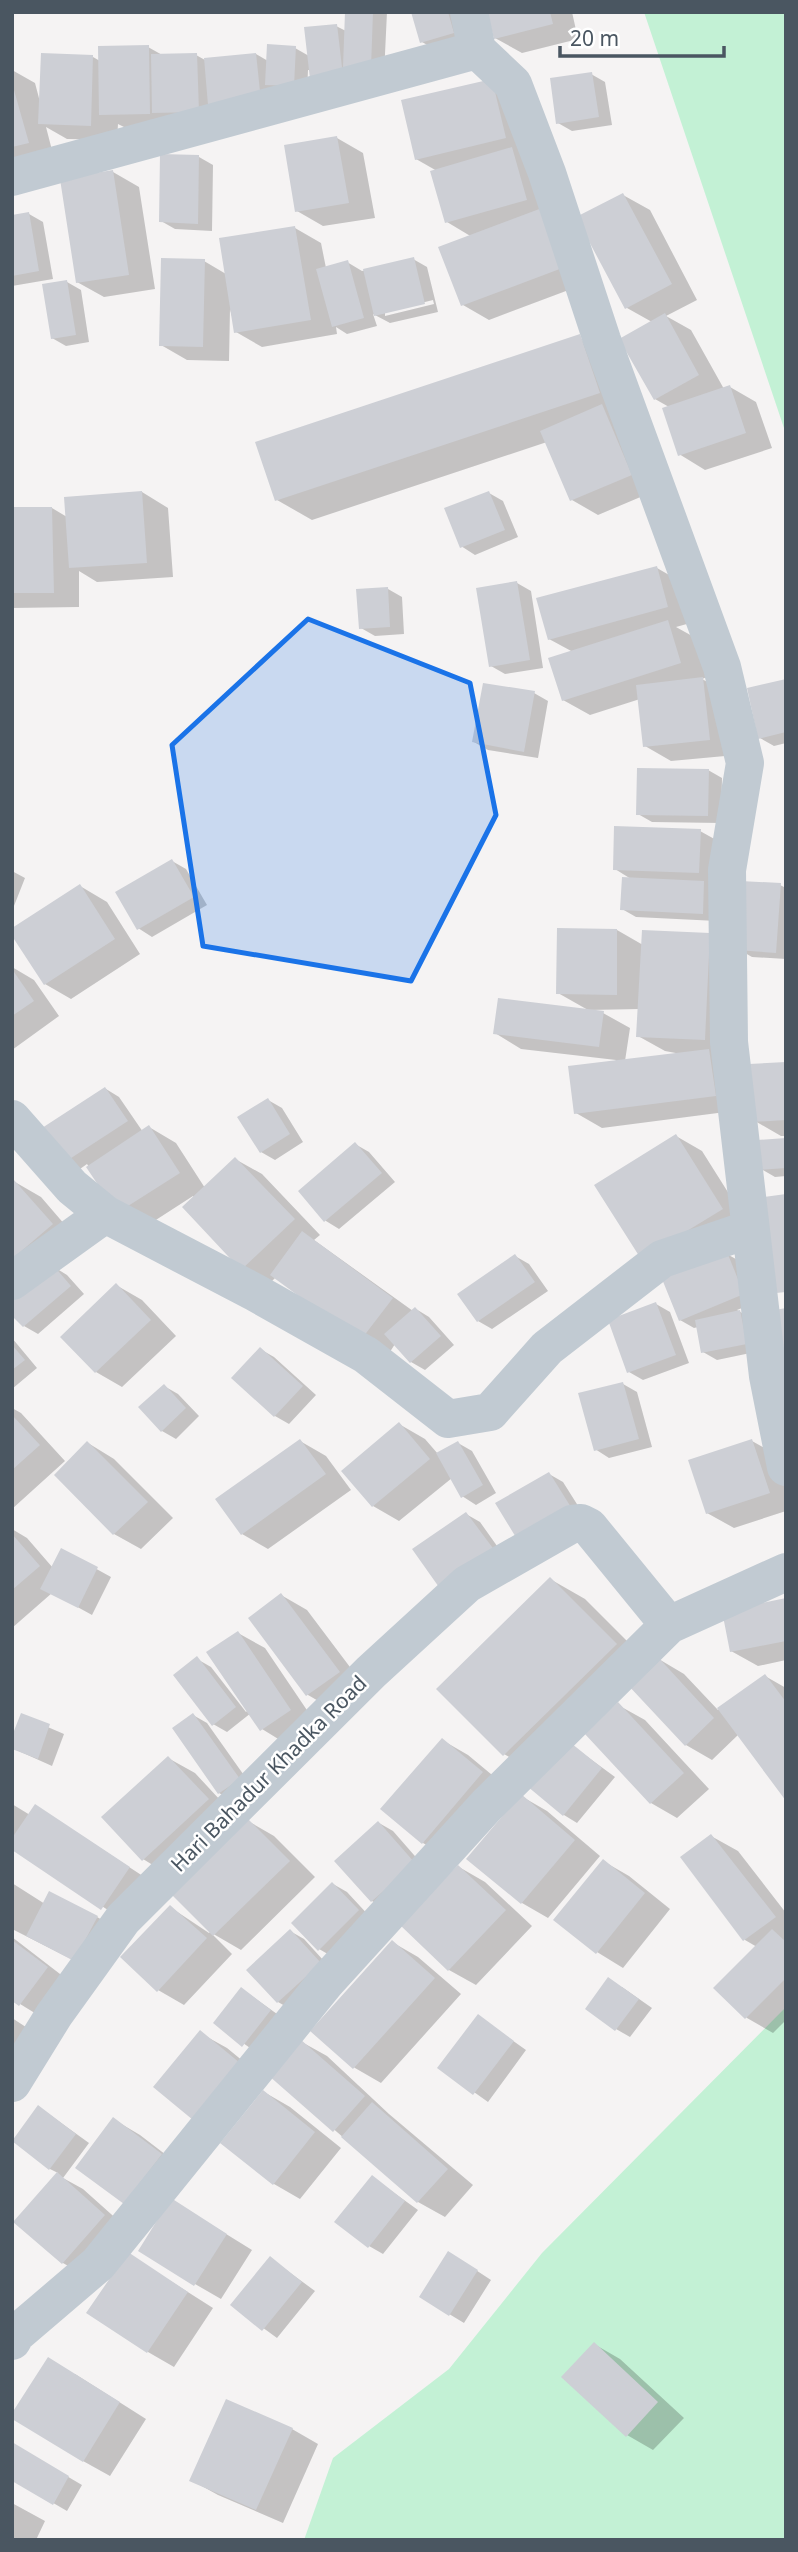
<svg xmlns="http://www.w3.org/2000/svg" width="798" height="2552" font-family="'Noto Sans',sans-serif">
	<rect width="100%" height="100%" fill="#f5f3f3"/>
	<path fill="#c3f1d5" d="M644 12H786V434Z
		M786 2007V2540H304L333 2458 449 2369 542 2253Z"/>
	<path fill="#0003" fill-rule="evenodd" d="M346 12H387L384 75 308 70 307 93 128 129 118 124 117 140 67 139 46 127 54 158 12 169V70L35 83 40 102 93 57 100 61 148 47 164 56 196 55 205 60 256 54 268 61 295 48 309 56 336 26 346 31Z
		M413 12H459L467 41 436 50 422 42Z
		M489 12H572L578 39 522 53 495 38Z
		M591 74 605 82 612 125 572 131 558 123Z
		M492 81 590 282 489 320 463 305 472 237 447 222 437 171 416 159Z
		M337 138 363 153 375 218 323 226 297 211Z
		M199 157 213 165 212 231 175 229 161 221Z
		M113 172 139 187 155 289 104 297 77 282Z
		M623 195 650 210 697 300 666 316 691 330 724 389 730 387 756 402 772 448 705 470 679 454 669 407 655 399 652 322 627 308Z
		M29 214 43 222 53 279 12 286V216Z
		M295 228 321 243 326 268 347 262 362 271 413 259 427 267 438 312 390 323 373 314 377 326 347 334 336 327 337 334 262 347 236 332 230 309 229 361 187 360 161 345 204 261 226 274ZM433 300 434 304 385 316V312Z
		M67 282 81 290 89 342 66 346 52 338Z
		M580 336 657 490 598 515 572 500 547 442 312 520 277 500Z
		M142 492 168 508 173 577 97 582 79 571V607L12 608V509L52 508 67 517Z
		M489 493 503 501 518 537 475 555 461 546Z
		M657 568 683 583 694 622 676 627 694 637 707 677 702 679 729 694 736 755 671 761 645 746 640 699 590 715 563 700 573 652 549 639Z
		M517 583 531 591 543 668 505 674 491 666Z
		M388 589 402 597 404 634 375 636 361 628Z
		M786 681V743L774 746 760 738Z
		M534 693 548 701 538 758 488 750 474 742Z
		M708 770 722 778 721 823 652 822 638 814Z
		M700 831 727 846 717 921 636 917 622 909 631 879 615 869Z
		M172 861 186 869 207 905 152 937 138 928Z
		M12 871 25 878 12 911Z
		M780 885 786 888V959L752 957 738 949Z
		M80 886 107 902 140 954 71 999 45 984Z
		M617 930 643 945 709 935 741 1110 602 1128 576 1113 616 1060 521 1049 495 1033 603 1013 630 1028 625 1061 681 1054 665 1051 638 1036 640 1009 588 1010 558 993Z
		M12 967 34 980 59 1016 12 1050Z
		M786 1063V1136H781L755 1121Z
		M106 1089 119 1097 143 1132 149 1127 176 1143 205 1188 235 1159 262 1174 320 1235 314 1240 413 1311 416 1309 429 1317 454 1345 425 1370 411 1362 395 1344 388 1355 276 1277 269 1284 242 1269 193 1196 145 1227 118 1212 87 1164 80 1169 66 1161Z
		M268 1100 282 1108 303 1142 275 1160 261 1152Z
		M676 1136 702 1151 748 1224 643 1258Z
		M786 1140V1176L775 1177 761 1169Z
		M355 1144 369 1152 395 1182 339 1229 326 1221 300 1191Z
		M15 1182 41 1197 78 1240 12 1296Z
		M727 1254 741 1262 757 1302 737 1310 754 1320 760 1351 717 1360 703 1352 698 1327 694 1328 680 1320Z
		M515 1256 529 1264 548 1291 492 1329 478 1321Z
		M54 1267 67 1275 84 1294 38 1334 24 1326Z
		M116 1285 142 1300 176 1336 122 1387 96 1372Z
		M656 1304 670 1312 689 1363 643 1380 629 1372Z
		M12 1338 37 1368 12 1389Z
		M260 1349 274 1357 316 1395 289 1424 275 1416Z
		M623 1384 637 1392 652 1447 609 1458 595 1449Z
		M164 1386 178 1394 199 1416 176 1439 162 1431Z
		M12 1408 21 1413 65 1461 12 1509Z
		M399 1424 425 1439 438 1454 458 1443 472 1451 496 1493 476 1505 462 1496 452 1478 399 1521 373 1506Z
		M300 1441 326 1456 351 1490 268 1549 242 1534Z
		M752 1441 779 1456 786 1477V1511L734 1528 707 1513Z
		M88 1443 114 1459 173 1518 141 1549 114 1534 56 1475Z
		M549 1474 563 1482 587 1520 535 1551Z
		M466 1514 480 1522 507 1560 456 1596Z
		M12 1529 27 1538 53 1568 62 1550 111 1577 92 1615 52 1593 12 1628Z
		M550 1579 585 1599 651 1665 657 1658 684 1674 718 1710 765 1676 786 1688V1798L739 1734 712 1760 686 1745 630 1685 570 1744 615 1777 577 1823 564 1815 539 1775 504 1754Z
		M281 1595 307 1610 365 1687 334 1710 308 1695 250 1618Z
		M786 1600V1660L758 1666 731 1651Z
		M238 1633 265 1648 317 1725 288 1745 262 1729 251 1713 227 1732 213 1724 197 1659 211 1667 246 1712 248 1710Z
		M618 1705 645 1720 709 1789 677 1818 651 1803Z
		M193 1715 207 1723 253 1788 233 1801 219 1793Z
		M22 1716 64 1734 52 1766 12 1748Z
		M442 1740 468 1755 509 1789 449 1858 423 1843Z
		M168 1758 195 1773 234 1815 169 1875 143 1859Z
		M521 1796 547 1811 600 1856 548 1918 522 1903Z
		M12 1804 30 1815 36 1806 155 1884 128 1923 12 1848Z
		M248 1821 274 1836 315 1877 241 1950 210 1932 232 1954 184 2005 158 1990 170 1907 209 1933 211 1931Z
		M379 1823 393 1831 428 1871 386 1909 372 1901Z
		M711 1836 738 1851 786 1913V2020L773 2033 747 2018 716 1988 757 1947 745 1940Z
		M603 1861 629 1876 670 1909 623 1968 597 1952Z
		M459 1867 485 1882 532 1926 476 1985 449 1970 403 1925Z
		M12 1883 45 1904 97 1917 111 1925 89 1968 12 1929Z
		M333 1884 347 1892 372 1919 333 1957 319 1949Z
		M290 1931 304 1939 334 1972 292 2010 278 2002Z
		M12 1937 73 1984 46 2020 12 1999Z
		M392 1942 418 1957 461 1994 381 2083 355 2068 312 2031Z
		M622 1987 652 2008 630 2037 616 2029Z
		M242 1989 284 2019 257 2053 215 2023Z
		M478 2016 526 2050 488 2102 440 2068Z
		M12 2018 32 2031 12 2062Z
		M200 2033 227 2048 265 2079 220 2133Z
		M300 2041 327 2056 389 2114 473 2185 445 2217 418 2202 271 2075Z
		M264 2092 290 2107 341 2148 300 2199 274 2184Z
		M39 2107 89 2143 63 2178 83 2189 130 2231 89 2278 63 2263 58 2173 50 2169Z
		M113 2119 140 2135 187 2171 151 2218Z
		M372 2177 418 2210 383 2254 369 2246Z
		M197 2216 252 2250 221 2299 195 2284Z
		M128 2254 213 2308 174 2367 148 2352Z
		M270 2258 315 2291 277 2338 232 2305Z
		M462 2261 491 2280 464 2323 421 2297Z
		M594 2344 620 2359 684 2418 653 2450 627 2435Z
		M75 2374 146 2419 110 2476 83 2461Z
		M292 2429 318 2444 283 2523 218 2495 191 2480Z
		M12 2444 82 2485 67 2511 12 2479Z
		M12 2503 45 2521 36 2540H12Z"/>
	<path fill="#cdcfd5" d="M345 12H373L371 68 343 67Z
		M411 12H448L454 33 420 43Z
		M487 12H550L553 24 494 39Z
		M337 24 343 76 310 79 304 27Z
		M267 44 296 46 294 86 265 85Z
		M149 45 150 114 99 115 98 46Z
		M41 53 93 55 91 126 38 124Z
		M197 53 199 112 152 113 151 54Z
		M256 53 261 101 208 105 204 58Z
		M592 72 599 117 556 124 550 78Z
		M492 79 506 138 415 160 401 100Z
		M12 83 29 143 12 147Z
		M337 136 349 203 295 212 284 145Z
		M512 147 527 200 445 223 430 171Z
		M160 154 199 155 198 224 159 222Z
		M113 170 129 275 76 283 60 179Z
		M623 193 672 284 625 309 576 217Z
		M542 208 565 267 461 306 438 247Z
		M29 212 39 271 12 276V215Z
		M295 226 311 320 234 333 219 238Z
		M414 257 425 304 374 316 363 269Z
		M161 258 205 259 203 347 159 346Z
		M348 260 364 318 332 327 316 269Z
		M67 280 76 335 51 339 42 284Z
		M665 313 699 375 654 400 619 339Z
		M580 334 600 393 275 501 255 442Z
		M730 385 746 433 678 456 662 408Z
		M602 404 632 475 570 501 540 431Z
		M142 491 147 563 69 568 64 497Z
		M489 491 505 530 460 548 444 508Z
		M12 507H52L54 593H12Z
		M657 566 668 607 548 640 536 598Z
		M517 581 530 660 489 667 476 588Z
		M388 587 390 627 359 629 356 589Z
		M668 620 681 663 562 701 548 658Z
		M703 677 710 740 643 747 636 685Z
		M786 679V732L758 739 747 688Z
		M483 683 535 691 524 752 472 742Z
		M637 768 709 769 708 816 636 815Z
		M614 826 701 829 699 873 613 870Z
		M172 859 194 897 137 930 115 892Z
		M622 877 704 881 703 914 620 910Z
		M740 881 781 883 776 953 736 950Z
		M80 884 115 939 44 985 12 936V928Z
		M557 928 617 929V995L556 994Z
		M642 930 710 933 705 1040 636 1037Z
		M12 969 34 1001 12 1016Z
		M498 998 604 1011 599 1047 493 1034Z
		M709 1049 716 1096 574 1114 568 1066Z
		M786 1062V1120L753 1122 749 1064Z
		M105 1087 128 1121 65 1162 42 1128Z
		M268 1098 290 1134 260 1153 237 1117Z
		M149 1125 180 1173 117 1213 86 1167Z
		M676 1134 723 1209 641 1259 594 1185Z
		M786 1138V1168L760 1170 757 1140Z
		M355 1142 382 1173 324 1222 298 1191Z
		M235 1157 295 1219 241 1270 182 1207Z
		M14 1180 53 1224 12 1259V1182Z
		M786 1194V1292L776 1293 764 1197Z
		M302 1231 393 1298 360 1341 270 1275Z
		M727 1252 744 1294 679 1321 662 1279Z
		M515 1254 535 1282 477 1322 457 1294Z
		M53 1265 71 1286 23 1327 12 1316V1301Z
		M116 1283 151 1320 95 1373 60 1337Z
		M656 1302 676 1355 627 1373 608 1320Z
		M415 1307 441 1336 410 1363 384 1334Z
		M786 1308V1365L769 1311Z
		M740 1310 747 1344 701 1353 695 1320Z
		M12 1345 25 1360 12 1370Z
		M260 1347 303 1386 274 1417 231 1378Z
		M623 1382 639 1439 594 1451 578 1393Z
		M164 1384 186 1408 161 1432 138 1407Z
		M12 1415 40 1445 12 1470Z
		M399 1422 430 1459 372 1507 341 1471Z
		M300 1439 326 1474 241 1535 215 1499Z
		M752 1439 770 1493 706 1514 688 1460Z
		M87 1441 148 1502 113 1535 54 1475Z
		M458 1441 483 1485 461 1498 436 1453Z
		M549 1472 574 1512 520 1544 495 1503Z
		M466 1512 495 1551 441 1590 412 1549Z
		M12 1534 40 1566 12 1590Z
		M61 1548 98 1567 78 1608 40 1589Z
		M550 1577 617 1644 503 1756 436 1689Z
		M281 1593 340 1672 306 1696 248 1618Z
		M786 1598V1641L730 1652 722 1611Z
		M238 1631 291 1710 260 1731 206 1652Z
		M197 1656 236 1707 212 1726 173 1675Z
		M657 1656 714 1718 685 1746 627 1684Z
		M765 1674 786 1702V1801L717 1708Z
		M618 1702 684 1773 650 1804 584 1733Z
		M21 1713 50 1724 38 1759 12 1749V1736Z
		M193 1713 240 1779 218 1794 172 1728Z
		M442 1738 483 1772 422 1844 380 1809Z
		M566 1739 602 1768 563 1816 527 1786Z
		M168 1756 209 1799 142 1861 101 1817Z
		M521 1794 575 1840 521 1904 466 1859Z
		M35 1804 130 1867 101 1910 12 1850V1838Z
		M248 1819 290 1861 213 1936 171 1894Z
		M378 1821 415 1863 371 1902 334 1861Z
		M711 1834 776 1917 743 1941 680 1857Z
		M603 1859 645 1893 596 1954 553 1920Z
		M458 1865 506 1910 448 1971 400 1925Z
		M332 1882 359 1910 318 1951 291 1923Z
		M49 1891 98 1916 74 1961 26 1936Z
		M170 1905 207 1938 157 1992 120 1957Z
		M290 1929 321 1963 277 2003 246 1970Z
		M772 1929 786 1942V1978L745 2019 713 1988Z
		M12 1940 48 1967 19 2006 12 2001Z
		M392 1940 435 1978 353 2069 310 2031Z
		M608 1977 639 1999 615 2031 585 2009Z
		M241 1987 271 2010 242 2047 213 2023Z
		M478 2014 514 2041 473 2095 437 2068Z
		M200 2030 240 2063 193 2120 153 2087Z
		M300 2039 365 2096 333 2132 268 2075Z
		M263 2090 315 2132 273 2185 220 2143Z
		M372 2102 448 2169 417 2203 341 2137Z
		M38 2105 76 2134 49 2170 12 2141Z
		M113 2117 162 2154 124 2204 75 2168Z
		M57 2172 105 2215 62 2264 13 2222Z
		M372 2175 405 2201 368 2248 334 2222Z
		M171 2198 227 2234 194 2286 138 2251Z
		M448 2251 478 2270 449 2316 419 2297Z
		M128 2252 188 2292 147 2353 86 2313Z
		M270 2256 302 2282 262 2331 230 2305Z
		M594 2342 658 2402 626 2437 561 2377Z
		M48 2357 120 2402 83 2462 12 2419V2413Z
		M226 2399 293 2428 256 2510 189 2481Z
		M12 2442 69 2476 53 2505 12 2481Z"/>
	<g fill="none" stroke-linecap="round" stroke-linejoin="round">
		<path stroke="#c1cad2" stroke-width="38" d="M469 12 477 50 513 84 547 173 602 340 722 667 745 763 727 870 729 1042 768 1376 786 1467
			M12 177 477 50
			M12 1119 72 1187 105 1214 256 1293 366 1355 448 1419 490 1412 547 1348 662 1259 750 1229
			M12 1281 105 1214
			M12 2083 54 2015 123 1919 371 1672 467 1584 572 1524 581 1523 589 1527 669 1625
			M12 2341 16 2334 98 2264 325 1983 487 1805 669 1625 786 1572"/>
	</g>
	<path fill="#1a73e8" fill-opacity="0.2" stroke="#1a73e8" stroke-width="5" stroke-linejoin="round" d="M308 619 470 683 496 815 411 981 203 946 172 745Z"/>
	<g text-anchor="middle" stroke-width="5" stroke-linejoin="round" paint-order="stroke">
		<g font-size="21" fill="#4a5661" stroke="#fff">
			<text transform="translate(269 1774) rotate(-45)" y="7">Hari Bahadur Khadka Road</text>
		</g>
	</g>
	<rect width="798" height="2552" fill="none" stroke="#4a5661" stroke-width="28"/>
	<path d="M560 46v10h164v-10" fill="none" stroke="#4a5661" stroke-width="3.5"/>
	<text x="570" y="46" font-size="21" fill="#4a5661" stroke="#ffffff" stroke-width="5" paint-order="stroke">20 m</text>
</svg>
